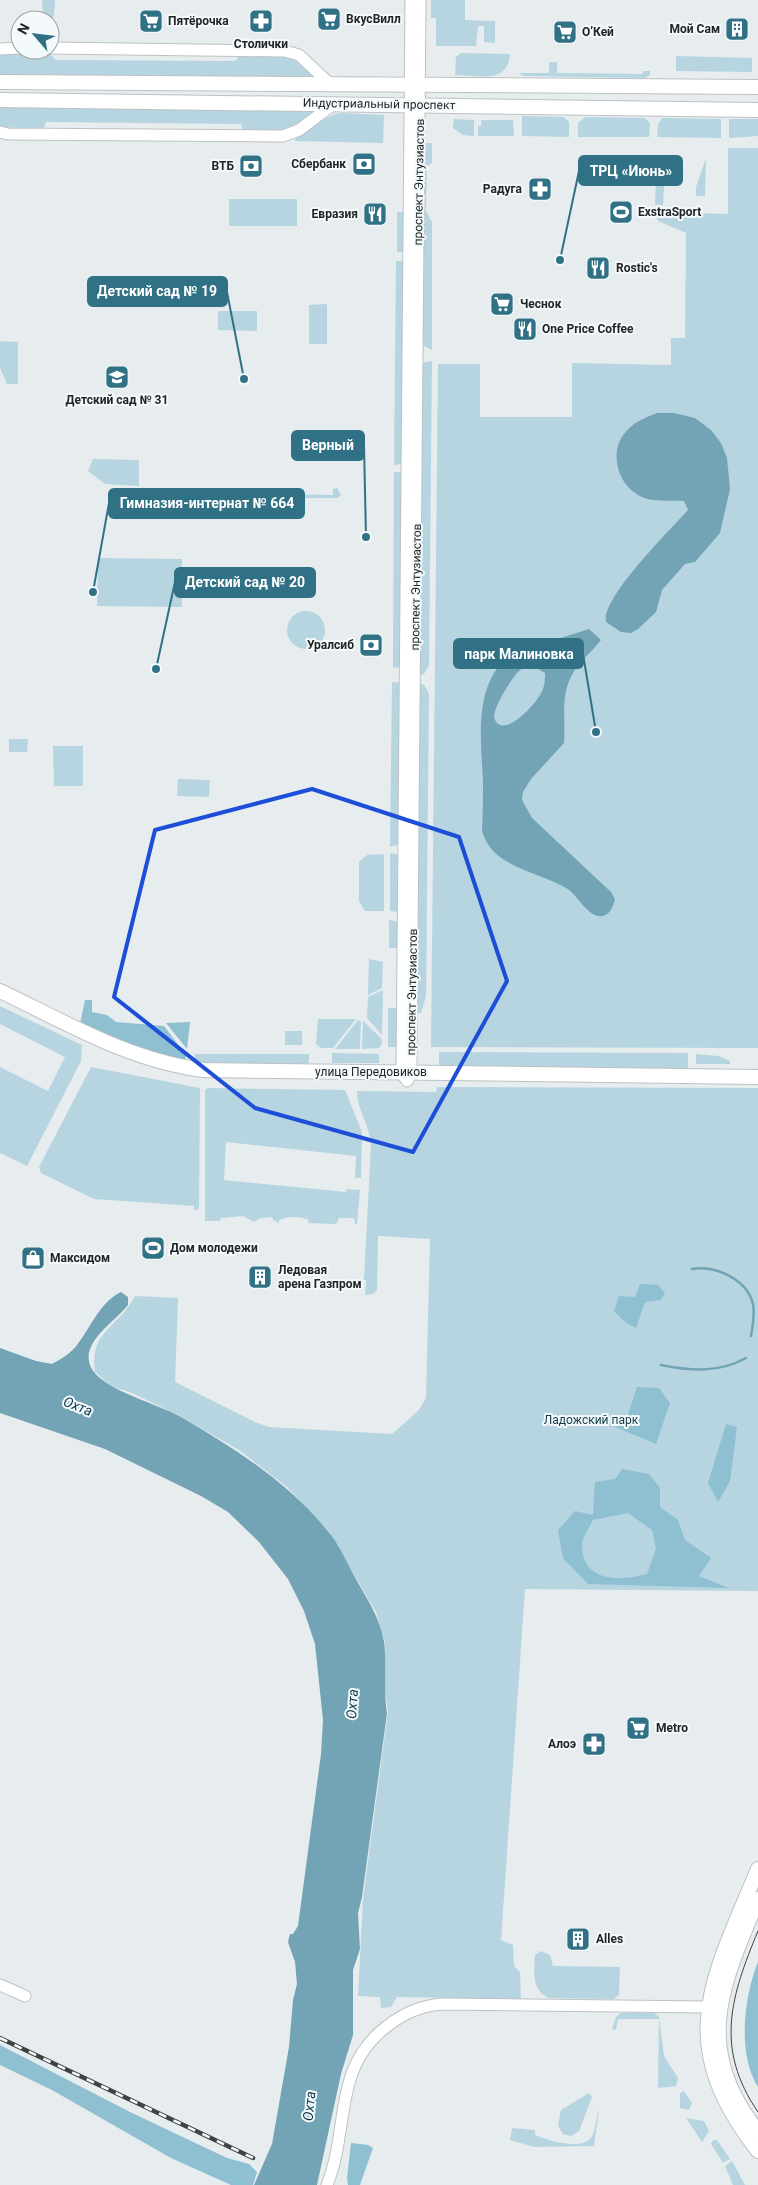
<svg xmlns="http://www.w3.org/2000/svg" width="758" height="2185" font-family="Roboto,sans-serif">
	<rect width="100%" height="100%" fill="#e7ecee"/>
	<path fill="#b6d5e0" d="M42 0H55L54 16 52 18 43 14Z
		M431 0H465V20L495 21V43L484 42V26H478L476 46H436V18H431Z
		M8 51 48 52 56 60 235 61 241 54 296 57 313 76 310 78 0 75V54Z
		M461 53 510 54C508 85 478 75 455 75L456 57Z
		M676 56 752 58V72L676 71Z
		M549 62H557V73L642 74 643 71H650V75L645 78 524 76 518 73H549Z
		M0 107 314 110 315 112 287 131 243 130 241 124 46 122 44 128 41 129 0 127Z
		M341 113 384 115 383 143 295 141V139C309 129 323 116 341 113Z
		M522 116 564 117 569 122V137L522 136Z
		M585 117 645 118 650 123 649 137H578V123Z
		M662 118 721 119V138L657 137 658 124Z
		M454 119 474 120V136L463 135 453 128Z
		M729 119H758V136L729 138Z
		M481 120H513L514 136H478V126H481Z
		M425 143H432V163L427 166 426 211 432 222V350L422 345Z
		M728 148H758V1048L431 1047 438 364H480V417H572V363L671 365V338H685L686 233 658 221 654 212 728 214Z
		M706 158 705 196H696V187Z
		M656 174 664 187 663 205H655Z
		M229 199H297V226H229Z
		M397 212H406V252H397Z
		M396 261H405L404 464 394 465Z
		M327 304V344H309V305Z
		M218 311H257V331L218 330Z
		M0 341 18 342V384H7L0 368Z
		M432 361 429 665 424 674 420 675 422 363Z
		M93 459 139 460V486L105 484 88 471Z
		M394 472H404L402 667 393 668Z
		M275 488 277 489V494L333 495V489L337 488 341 495 338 498H277L273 495Z
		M98 558 182 559V607L97 606Z
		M287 630a19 19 0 1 1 38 0a19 19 0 1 1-38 0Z
		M392 682 402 683 400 844 390 847Z
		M419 683 424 685 429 694 426 996 421 1013H416Z
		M9 739H28L27 752H9Z
		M53 746H83V786H54Z
		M178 779 210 780 209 797 177 796Z
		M390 853 400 855 399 912 390 911Z
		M384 854V911H365L359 901V862L367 855Z
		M389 920 399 922 398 948H389Z
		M369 959 383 962 382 988 368 995Z
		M383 990 382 1035 367 1018 368 997Z
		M0 1006 82 1045 81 1061 27 1166 0 1153V1067L48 1091 65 1057 0 1024Z
		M388 1008H398L397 1047H388Z
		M318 1019H356L333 1048H321L316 1044Z
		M358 1020 361 1021 360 1049H335Z
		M363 1021 381 1038 382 1044 379 1048 362 1049Z
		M285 1031H302V1045H285Z
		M439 1052 688 1053V1069H439Z
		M332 1053 379 1054V1063H332Z
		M195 1054H309V1063H305V1068L193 1065Z
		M696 1054 718 1056 730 1061V1064H696Z
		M91 1067 200 1088 199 1209 194 1210V1206L94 1199 41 1173 39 1167Z
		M437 1087 758 1088V1591L525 1589 501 1940 513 1945 514 1966 520 1972 521 1999 397 1997 391 2007 381 2008 380 1997 358 1996 363 1899 388 1711 385 1691V1641L376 1612 328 1530 287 1487 239 1450 178 1415 132 1393 111 1386 95 1372C89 1330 119 1328 135 1296L178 1298 175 1382 255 1422 269 1427 392 1434 419 1410 426 1398 430 1239 378 1236 377 1290 373 1294 365 1295 366 1280H364L371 1145C370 1127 356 1106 357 1091L436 1092Z
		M208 1088 345 1090 362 1132 361 1178H355L356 1156 226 1142 224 1180 346 1192 347 1189 360 1190 357 1224H355L354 1218H339L336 1224 308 1223 309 1220C299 1216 289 1216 279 1220V1223L273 1220 272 1217 260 1218 254 1222 243 1216 221 1218 220 1221H205V1090Z
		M541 1951 550 1955 553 1966 620 1967 619 1995 614 1999 549 1998C531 1990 534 1972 535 1955Z
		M621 2013H654L659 2017 664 2056 678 2078 676 2086 658 2088 659 2019H618L616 2030 612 2029 616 2017Z
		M684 2091 692 2103 689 2110 680 2108V2093Z
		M589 2093 592 2097 579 2131 571 2136 563 2134 558 2126 561 2110Z
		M599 2109 594 2146 534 2147 510 2140 512 2128 535 2130V2135C547 2140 584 2152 592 2136 596 2129 596 2117 599 2109Z
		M686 2118 704 2121 709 2131 702 2142Z
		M713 2140H717L730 2159 723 2163 711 2144Z
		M732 2161 745 2185H733L725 2166Z"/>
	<path fill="#8ec0d1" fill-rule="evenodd" d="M85 1000H92V1012L107 1015 116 1022 164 1026 186 1055 185 1061 154 1057 80 1024Z
		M190 1022 187 1049 166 1023Z
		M640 1284 658 1285 665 1293 661 1300 645 1302 636 1328 625 1322 614 1311 619 1296 635 1297Z
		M637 1387 659 1388 670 1403 656 1444 601 1421 625 1424Z
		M726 1424 737 1427 730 1481 718 1502 708 1483Z
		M622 1469 649 1474 660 1488V1507L678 1520 685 1540 711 1558 699 1576 729 1588 588 1584 563 1558 558 1530 575 1511 593 1515 595 1482 615 1479ZM628 1513 652 1530 656 1549 647 1574C621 1581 582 1583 582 1545 582 1538 590 1526 593 1520Z
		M758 1962V2087C737 2054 744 1996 758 1962Z
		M0 2045 130 2112 227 2158 249 2164 257 2172 253 2185H231L171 2158 52 2090 0 2065Z
		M351 2143 368 2145 373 2148 360 2185H348L347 2178Z"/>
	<path fill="#72a4b5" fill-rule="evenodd" d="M657 413H674L695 418 711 430 721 443 727 458 730 489 720 533 695 562 685 564 662 590 656 612 638 629 631 633 621 632 606 622C600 599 671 529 688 510L684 501C670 500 651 503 638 495 618 484 609 453 624 434 632 423 644 418 657 413Z
		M589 629 601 640C595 648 589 653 582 661 558 687 566 712 564 743L531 779 523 792 522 800 532 818 611 892 615 899C613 907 609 918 598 916 585 913 578 895 566 888 538 871 492 868 482 831 483 814 483 797 483 781 481 739 472 677 516 652ZM531 665 545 673C545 678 545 684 543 689 540 700 505 740 495 720 490 712 511 679 518 672 522 668 526 667 531 665Z
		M121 1292 128 1297V1305C115 1322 74 1346 94 1372 108 1391 158 1404 181 1417 234 1448 287 1481 327 1530 339 1544 347 1563 356 1579 367 1599 380 1618 384 1641 387 1664 383 1689 387 1713L362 1897 358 1913 360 1949 353 1970V2035L341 2074 317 2185H254L272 2144 289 2047 293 2000 297 1984 295 1962 288 1942 290 1934H293L298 1926 321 1754 323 1720 315 1644 304 1611 288 1579 259 1542 228 1512 201 1496 105 1449 0 1413V1348L36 1361 52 1364C61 1359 70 1354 77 1345 91 1327 100 1302 121 1292Z"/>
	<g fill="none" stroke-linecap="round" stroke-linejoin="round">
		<path stroke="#72a4b5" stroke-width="2.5" d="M692 1269C715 1265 747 1279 753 1304 755 1314 753 1325 751 1336
			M661 1365C691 1371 719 1373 746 1358"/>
		<g stroke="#bcc2c4" stroke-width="13">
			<path id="minor" d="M50 48 285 51 299 55 331 85
				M0 49 20 48
				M0 132 8 134 283 136 299 130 335 103
				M408 1080 411 1072V1057L420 0
				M407 1081 402 1073 411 0
				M0 1985 25 1996
				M327 2185C350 2128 332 2069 386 2027 404 2013 420 2006 442 2004L708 2007"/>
		</g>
		<g stroke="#bcc2c4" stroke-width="16">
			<path id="major" d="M0 82C253 85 505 84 758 87
				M0 100 758 110
				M0 991C65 1022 130 1061 203 1070L758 1077
				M758 1869C711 1982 673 2042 758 2151
				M758 1899C721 1987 692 2047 758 2132"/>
		</g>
		<use href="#minor" stroke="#fff" stroke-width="11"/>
		<use href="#major" stroke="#fff" stroke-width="14"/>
		<path stroke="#404344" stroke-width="1" d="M758 1931C731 1996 714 2048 758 2112"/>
		<g stroke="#404344" stroke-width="4.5">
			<path id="rail" d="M0 2038 253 2158"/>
		</g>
		<use href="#rail" stroke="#f4fafc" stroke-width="2.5" stroke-dasharray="8" stroke-linecap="butt"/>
	</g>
	<path fill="none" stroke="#1d4ed8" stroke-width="4" stroke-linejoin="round" d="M312 789 459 837 507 981 413 1152 255 1108 114 997 155 830Z"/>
	<defs>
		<g id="supermarket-square" transform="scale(1.25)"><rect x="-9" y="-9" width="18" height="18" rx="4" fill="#317185" stroke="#f4fafc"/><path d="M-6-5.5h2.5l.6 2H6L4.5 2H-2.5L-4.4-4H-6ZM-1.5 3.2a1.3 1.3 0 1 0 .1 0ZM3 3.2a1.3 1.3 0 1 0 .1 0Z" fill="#fff"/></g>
		<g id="pharmacy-square" transform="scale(1.25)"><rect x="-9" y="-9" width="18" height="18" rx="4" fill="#317185" stroke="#f4fafc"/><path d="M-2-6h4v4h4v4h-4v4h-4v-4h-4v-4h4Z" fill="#fff"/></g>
		<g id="building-square" transform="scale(1.25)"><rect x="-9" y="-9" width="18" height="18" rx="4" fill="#317185" stroke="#f4fafc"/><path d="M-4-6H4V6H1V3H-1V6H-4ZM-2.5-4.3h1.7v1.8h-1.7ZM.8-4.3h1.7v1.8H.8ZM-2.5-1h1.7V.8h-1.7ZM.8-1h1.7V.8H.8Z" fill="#fff"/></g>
		<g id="bank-square" transform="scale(1.25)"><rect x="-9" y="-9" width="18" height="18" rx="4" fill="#317185" stroke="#f4fafc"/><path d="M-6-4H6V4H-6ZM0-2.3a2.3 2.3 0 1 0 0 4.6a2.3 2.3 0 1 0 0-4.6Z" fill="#fff"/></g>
		<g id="stadium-square" transform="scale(1.25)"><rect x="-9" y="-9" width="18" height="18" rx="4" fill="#317185" stroke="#f4fafc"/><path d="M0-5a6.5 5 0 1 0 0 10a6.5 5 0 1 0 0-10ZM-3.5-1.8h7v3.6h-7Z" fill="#fff"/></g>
		<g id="restaurant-square" transform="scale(1.25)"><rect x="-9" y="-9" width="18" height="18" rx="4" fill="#317185" stroke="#f4fafc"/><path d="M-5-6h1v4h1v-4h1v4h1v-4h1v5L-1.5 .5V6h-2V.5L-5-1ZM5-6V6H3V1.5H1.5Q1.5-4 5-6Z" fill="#fff"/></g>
		<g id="school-square" transform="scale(1.25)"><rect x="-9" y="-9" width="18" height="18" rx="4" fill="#317185" stroke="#f4fafc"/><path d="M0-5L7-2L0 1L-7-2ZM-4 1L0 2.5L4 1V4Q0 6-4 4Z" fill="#fff"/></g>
		<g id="shop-square" transform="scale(1.25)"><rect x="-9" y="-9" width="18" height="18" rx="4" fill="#317185" stroke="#f4fafc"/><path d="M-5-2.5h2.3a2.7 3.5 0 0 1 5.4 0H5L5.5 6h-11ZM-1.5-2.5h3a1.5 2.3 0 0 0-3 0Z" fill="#fff"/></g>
	</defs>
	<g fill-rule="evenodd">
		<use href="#supermarket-square" x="329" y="19"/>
		<use href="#supermarket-square" x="151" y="21"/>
		<use href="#pharmacy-square" x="261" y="21"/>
		<use href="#building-square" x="737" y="29"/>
		<use href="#supermarket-square" x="565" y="32"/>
		<use href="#bank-square" x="364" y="164"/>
		<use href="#bank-square" x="251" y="166"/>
		<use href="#pharmacy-square" x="540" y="189"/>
		<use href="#stadium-square" x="621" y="212"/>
		<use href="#restaurant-square" x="375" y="214"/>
		<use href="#restaurant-square" x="598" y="268"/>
		<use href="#supermarket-square" x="502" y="304"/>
		<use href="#restaurant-square" x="525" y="329"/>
		<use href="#school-square" x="117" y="377"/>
		<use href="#bank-square" x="371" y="645"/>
		<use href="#stadium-square" x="153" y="1248"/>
		<use href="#shop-square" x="33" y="1258"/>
		<use href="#building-square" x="260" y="1277"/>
		<use href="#supermarket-square" x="638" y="1728"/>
		<use href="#pharmacy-square" x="594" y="1744"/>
		<use href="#building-square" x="578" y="1939"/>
	</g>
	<g text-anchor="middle" stroke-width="4" stroke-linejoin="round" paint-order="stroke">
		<g font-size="12" font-weight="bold" fill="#222425" stroke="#f4fafc" text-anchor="start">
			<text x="346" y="23">ВкусВилл</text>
			<text x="168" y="25">Пятёрочка</text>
			<text x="720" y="33" text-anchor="end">Мой Сам</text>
			<text x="582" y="36">О’Кей</text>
			<text x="261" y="48" text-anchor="middle">Столички</text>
			<text x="346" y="168" text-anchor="end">Сбербанк</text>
			<text x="234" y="170" text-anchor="end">ВТБ</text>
			<text x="522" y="193" text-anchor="end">Радуга</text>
			<text x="638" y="216">ExstraSport</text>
			<text x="358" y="218" text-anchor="end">Евразия</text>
			<text x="616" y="272">Rostic's</text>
			<text x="520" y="308">Чеснок</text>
			<text x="542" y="333">One Price Coffee</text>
			<text x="117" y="404" text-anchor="middle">Детский сад № 31</text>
			<text x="354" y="649" text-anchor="end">Уралсиб</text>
			<text x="170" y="1252">Дом молодежи</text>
			<text x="50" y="1262">Максидом</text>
			<text x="278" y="1274">Ледовая<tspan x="278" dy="14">арена Газпром</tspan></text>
			<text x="656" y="1732">Metro</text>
			<text x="576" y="1748" text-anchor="end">Алоэ</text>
			<text x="596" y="1943">Alles</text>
		</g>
		<g font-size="12" fill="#222425" stroke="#f4fafc">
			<text transform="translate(379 104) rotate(1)" y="4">Индустриальный проспект</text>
			<text transform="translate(419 182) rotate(-89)" y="4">проспект Энтузиастов</text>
			<text transform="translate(416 587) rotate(-89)" y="4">проспект Энтузиастов</text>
			<text transform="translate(412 992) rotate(-89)" y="4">проспект Энтузиастов</text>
			<text x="371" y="1076">улица Передовиков</text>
		</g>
		<g font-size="12" fill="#103e4b" stroke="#f4fafc">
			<text x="591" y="1424">Ладожский парк</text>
		</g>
		<g font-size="14" font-style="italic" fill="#0a3946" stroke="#f4fafc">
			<text transform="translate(78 1406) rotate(22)" y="5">Охта</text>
			<text transform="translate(352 1704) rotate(-86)" y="5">Охта</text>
			<text transform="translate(309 2106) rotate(-84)" y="5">Охта</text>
		</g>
	</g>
	<path fill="none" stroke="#317185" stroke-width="2" d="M560 260L579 171M244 379L227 292M366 537L364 445M93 592L109 503M156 669L175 582M596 732L583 654"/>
	<g fill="#317185" stroke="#f4fafc" stroke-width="2">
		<circle cx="560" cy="260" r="5"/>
		<circle cx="244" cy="379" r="5"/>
		<circle cx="366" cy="537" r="5"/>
		<circle cx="93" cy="592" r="5"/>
		<circle cx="156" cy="669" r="5"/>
		<circle cx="596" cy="732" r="5"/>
	</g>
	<g fill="#317185" stroke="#317185" stroke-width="2">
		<rect x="579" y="156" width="103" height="29" rx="5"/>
		<rect x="88" y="277" width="139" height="29" rx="5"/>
		<rect x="292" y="431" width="72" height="29" rx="5"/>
		<rect x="109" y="489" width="195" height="29" rx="5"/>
		<rect x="175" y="568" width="140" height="29" rx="5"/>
		<rect x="454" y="639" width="129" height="29" rx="5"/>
	</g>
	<g font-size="14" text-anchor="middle" font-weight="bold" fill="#fff">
		<text x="631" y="176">ТРЦ «Июнь»</text>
		<text x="157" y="296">Детский сад № 19</text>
		<text x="328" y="450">Верный</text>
		<text x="207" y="508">Гимназия-интернат № 664</text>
		<text x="245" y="587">Детский сад № 20</text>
		<text x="519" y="659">парк Малиновка</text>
	</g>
	<g transform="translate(35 35) rotate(298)"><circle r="24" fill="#f4fafc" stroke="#a0a4a6"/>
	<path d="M0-4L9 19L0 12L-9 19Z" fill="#317185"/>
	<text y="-8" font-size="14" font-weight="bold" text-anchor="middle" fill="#222425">N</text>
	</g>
</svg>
